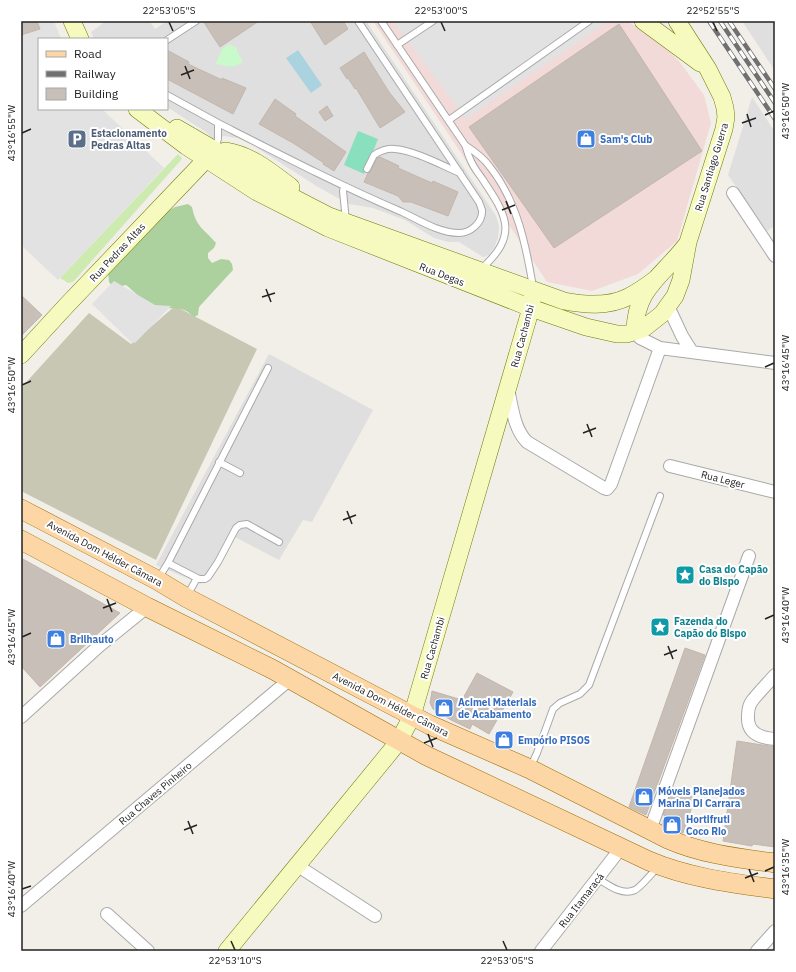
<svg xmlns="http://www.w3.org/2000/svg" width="796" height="972" font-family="'IBM Plex Sans',sans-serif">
	<rect width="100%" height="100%" fill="#f2efe9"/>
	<path fill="#e0dfdf" d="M106 21H150L155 29 167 21H366L496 216 499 226 498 238 494 248 489 255 483 257 459 242H448L434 238 405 220 373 208 349 204 318 187 243 139 224 136 214 140 206 132 167 107V39H94L91 32Z
		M742 21H775V71Z
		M752 97 775 132V226L767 231 728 175Z
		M269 354 373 410 312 522 303 520 279 560 229 534 201 584 156 565Z"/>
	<path fill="#f2dad9" d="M373 21H627L654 38 679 61 704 95 711 123 677 241 638 274 592 291 547 282Z"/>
	<path fill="#c7c7b4" d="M175 306 257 349 156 560 21 491V388L89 313 131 344Z"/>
	<path fill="#cdebb0" d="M178 154 182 158 181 160 73 282 68 283 60 278Z"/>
	<path fill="#add19e" d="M188 204 192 207C196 227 203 228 216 243L214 248 208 253V258L212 263 221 259 229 260 232 264 233 270 199 307 198 315 194 317C180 303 172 311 156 307 145 304 135 292 126 285L117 287 112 286 109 282 108 273 162 215 175 207Z"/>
	<path fill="#c8facc" d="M230 44 232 46 237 47V51L243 62C233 69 227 66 216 64L222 49Z"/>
	<path fill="#88e0be" d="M358 131 378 139 364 174 344 165Z"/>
	<path fill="#e2e2e2" d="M37 21H54L61 39H39V109H102L164 168 58 280 21 245V35L40 29Z
		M393 21H602L604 24 466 119Z
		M114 281 155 305 171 306 135 343 131 342 92 304Z"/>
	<path fill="#aad3df" d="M298 50 322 85 311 93 286 58Z"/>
	<path fill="#c7bfb8" stroke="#c4b6ab" d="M21 21H37L40 29 21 35Z
		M203 21H259L220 47Z
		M310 21H343L348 29 325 45Z
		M619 24 702 151 554 248 469 127Z
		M167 50 189 62 188 64 222 80V78L246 88 233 114 167 79Z
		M364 52 389 92 405 112 380 128 356 88 355 89 348 78 347 79 340 68Z
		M275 99 296 114 295 116 346 152 334 171 323 164 324 163 293 143 259 124Z
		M327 106 333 116 325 121 319 112Z
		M380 157 399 166 398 168 432 183 433 181 458 192 448 216 411 202H403L398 196 364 182 368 173 371 171 377 158Z
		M21 295 42 315 21 336Z
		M21 558 120 613 40 687 21 666Z
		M685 648 705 655 646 815 629 807Z
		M477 673 513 692 489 734 472 724 470 729 451 720 433 709 430 703 432 691 462 700Z
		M737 741 775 747V847L753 844 752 846 723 841Z
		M673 787 696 795 683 833 662 824 665 815H663Z"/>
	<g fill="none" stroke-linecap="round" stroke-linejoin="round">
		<g stroke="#a9a9a9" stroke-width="8">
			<path id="lane" d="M381 21 465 145C467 150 468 155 470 159 473 167 479 174 483 180 507 216 519 235 481 269
				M167 40 196 21
				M397 45 433 21
				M167 95 218 123V139L215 149
				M449 120 589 21
				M218 123C279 154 339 185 402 212 419 220 439 233 459 233 470 233 483 223 482 210 481 208 480 204 479 202L358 21
				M465 145C474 151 484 158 490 167 517 201 526 245 533 287
				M367 169 374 155C380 151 388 148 395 149 416 151 441 165 460 173
				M344 187 343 191 346 221
				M219 462 240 473
				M168 563 199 579H205L208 577 218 562 236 528 240 525 247 524 279 542
				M158 579 168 563 268 368
				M187 596 197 578
				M530 768 537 753 553 709 560 703 580 694 589 685 660 496
				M597 878C608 885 622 896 635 890 641 887 652 873 657 868"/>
		</g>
		<g stroke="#a9a9a9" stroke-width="14">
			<path id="street" d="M733 193 775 256
				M668 306 682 336 692 352
				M635 332 640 338 660 348 775 363
				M508 389C512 407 514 429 527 442L604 488 607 489 611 484 660 348
				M670 466 775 492
				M775 675C768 683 759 692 752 701 749 705 748 711 748 716 747 733 760 738 775 739
				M21 717 99 646 147 607
				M650 830 749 556
				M298 866 375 916
				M21 906 289 680
				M107 914 148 951
				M541 951 621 848
				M757 951 775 931"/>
		</g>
		<g stroke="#707d05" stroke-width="18">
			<path id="secondary" d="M72 21 80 39
				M643 21 700 63
				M137 109 186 146 257 192 328 228 531 308 586 327 617 334H627L643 329 662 314 675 296 681 280 688 242 724 129 726 117 725 108 722 97 708 69 677 21
				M177 128 215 150 271 186 329 216 564 301C585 305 608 307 628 297 638 292 648 285 657 278
				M225 151C251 155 270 171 291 187
				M635 332C635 288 663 276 687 244
				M21 355 66 306 213 152
				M227 951 386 757 399 741 412 716 531 308 533 290"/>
		</g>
		<g stroke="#a06b00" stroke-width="20">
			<path id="primary" d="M21 509 157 580 187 598 430 725 530 769 668 839C702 854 738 858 775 863
				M21 540 147 607 272 669 427 756 649 861C689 878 732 883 775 889"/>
		</g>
		<use href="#lane" stroke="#fff" stroke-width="6"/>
		<use href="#street" stroke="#fff" stroke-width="12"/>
		<use href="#secondary" stroke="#f7fabf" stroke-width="17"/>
		<use href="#primary" stroke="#fcd6a4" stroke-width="19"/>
		<g stroke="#707070" stroke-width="4.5">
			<path id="rail" d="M709 21 775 119
				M720 21 775 103
				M729 21 775 89"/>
		</g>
		<use href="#rail" stroke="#fff" stroke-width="3" stroke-dasharray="9" stroke-linecap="butt"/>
	</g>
	<path fill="none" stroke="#222" stroke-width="1.5" d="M169 22 173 31M441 22 445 31M713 22 717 31M185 66 190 79M181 75 194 70M747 114 751 127M765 115 774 111M742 123 756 118M22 133 31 129M506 201 511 214M502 210 515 205M266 289 271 302M262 297 275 293M765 367 774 363M22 385 31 381M587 424 592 437M583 433 596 428M347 511 352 524M343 520 356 515M107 599 112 612M103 608 116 603M765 619 774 615M22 637 31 633M668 646 673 659M664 655 677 650M428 734 433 747M424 743 437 738M188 821 193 834M184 830 197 825M749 869 754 882M765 871 774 867M745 878 758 873M22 889 31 886M231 941 235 950M503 941 507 950"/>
	<defs>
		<g id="parking-square" transform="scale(1)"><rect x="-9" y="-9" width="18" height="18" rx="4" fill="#5c6f8a" stroke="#fff"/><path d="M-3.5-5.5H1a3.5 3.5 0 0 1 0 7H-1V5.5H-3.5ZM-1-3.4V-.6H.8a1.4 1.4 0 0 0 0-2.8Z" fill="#fff"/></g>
		<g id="shop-square" transform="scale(1)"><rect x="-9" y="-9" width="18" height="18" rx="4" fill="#3f7fe0" stroke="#fff"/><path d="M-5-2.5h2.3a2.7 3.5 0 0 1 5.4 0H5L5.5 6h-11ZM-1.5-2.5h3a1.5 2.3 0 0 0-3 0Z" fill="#fff"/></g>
		<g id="sight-square" transform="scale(1)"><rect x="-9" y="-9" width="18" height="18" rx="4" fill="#0f9aa8" stroke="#fff"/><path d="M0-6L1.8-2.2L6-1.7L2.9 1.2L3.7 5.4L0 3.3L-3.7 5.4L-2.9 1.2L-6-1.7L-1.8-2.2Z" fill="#fff"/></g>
	</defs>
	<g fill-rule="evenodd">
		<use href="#parking-square" x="77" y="139"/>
		<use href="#shop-square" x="586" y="139"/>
		<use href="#sight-square" x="685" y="575"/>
		<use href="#sight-square" x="660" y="627"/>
		<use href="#shop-square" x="56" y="639"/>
		<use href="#shop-square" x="444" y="708"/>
		<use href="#shop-square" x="504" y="740"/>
		<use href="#shop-square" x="644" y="797"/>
		<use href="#shop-square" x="672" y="825"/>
	</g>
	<g text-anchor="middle" stroke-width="4" stroke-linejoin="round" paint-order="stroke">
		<g font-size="10" font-weight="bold" fill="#4e5e75" stroke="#fff" text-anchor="start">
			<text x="91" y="137">Estacionamento<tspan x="91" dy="12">Pedras Altas</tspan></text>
		</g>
		<g font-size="10" font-weight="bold" fill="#366cbe" stroke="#fff" text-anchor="start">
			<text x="600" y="143">Sam's Club</text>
			<text x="70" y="643">Brilhauto</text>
			<text x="458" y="706">Acimel Materiais<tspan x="458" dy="12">de Acabamento</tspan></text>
			<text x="518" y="744">Empório PISOS</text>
			<text x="658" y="795">Móveis Planejados<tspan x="658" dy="12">Marina Di Carrara</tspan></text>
			<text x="686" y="823">Hortifruti<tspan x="686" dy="12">Coco Rio</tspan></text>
		</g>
		<g font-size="10" fill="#222" stroke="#fff">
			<text transform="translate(711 167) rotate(-73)" y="4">Rua Santiago Guerra</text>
			<text transform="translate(117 252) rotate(-47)" y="4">Rua Pedras Altas</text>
			<text transform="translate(442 274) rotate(21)" y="4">Rua Degas</text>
			<text transform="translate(522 336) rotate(-75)" y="4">Rua Cachambi</text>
			<text transform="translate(723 479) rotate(14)" y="4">Rua Leger</text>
			<text transform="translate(105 553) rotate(28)" y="4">Avenida Dom Hélder Câmara</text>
			<text transform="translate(432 648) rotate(-74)" y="4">Rua Cachambi</text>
			<text transform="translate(391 704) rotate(27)" y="4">Avenida Dom Hélder Câmara</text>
			<text transform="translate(155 793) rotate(-40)" y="4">Rua Chaves Pinheiro</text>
			<text transform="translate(581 900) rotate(-52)" y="4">Rua Itamaracá</text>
		</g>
		<g font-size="10" font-weight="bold" fill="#0d838f" stroke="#fff" text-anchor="start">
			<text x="699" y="573">Casa do Capão<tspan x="699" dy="12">do Bispo</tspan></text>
			<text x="674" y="625">Fazenda do<tspan x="674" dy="12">Capão do Bispo</tspan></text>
		</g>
	</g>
	<rect width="796" height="972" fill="none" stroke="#ffffff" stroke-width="44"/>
	<rect x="38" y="38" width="130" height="72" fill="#ffffff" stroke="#a7a7a7"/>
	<rect x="46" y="51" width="20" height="6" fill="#fcd6a4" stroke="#a7a7a7"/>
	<text x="74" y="58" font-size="12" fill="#222222">Road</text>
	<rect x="46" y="71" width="20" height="6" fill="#707070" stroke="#a7a7a7"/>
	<text x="74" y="78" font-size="12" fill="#222222">Railway</text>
	<rect x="46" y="88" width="20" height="12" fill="#c7bfb8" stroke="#a7a7a7"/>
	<text x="74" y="98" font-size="12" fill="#222222">Building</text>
	<rect x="22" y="22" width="752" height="928" fill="none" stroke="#222" stroke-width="1.5"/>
	<g font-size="10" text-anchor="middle" fill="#222">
		<text x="169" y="14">22°53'05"S</text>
		<text x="441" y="14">22°53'00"S</text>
		<text x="713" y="14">22°52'55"S</text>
		<text transform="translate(785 111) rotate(-90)" y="4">43°16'50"W</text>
		<text transform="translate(11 133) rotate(-90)" y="4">43°16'55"W</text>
		<text transform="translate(785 363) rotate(-90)" y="4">43°16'45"W</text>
		<text transform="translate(11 385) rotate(-90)" y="4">43°16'50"W</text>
		<text transform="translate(785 615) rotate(-90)" y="4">43°16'40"W</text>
		<text transform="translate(11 637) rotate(-90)" y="4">43°16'45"W</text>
		<text transform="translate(785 867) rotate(-90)" y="4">43°16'35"W</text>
		<text transform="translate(11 889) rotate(-90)" y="4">43°16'40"W</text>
		<text x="235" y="964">22°53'10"S</text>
		<text x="507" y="964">22°53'05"S</text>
	</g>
</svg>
